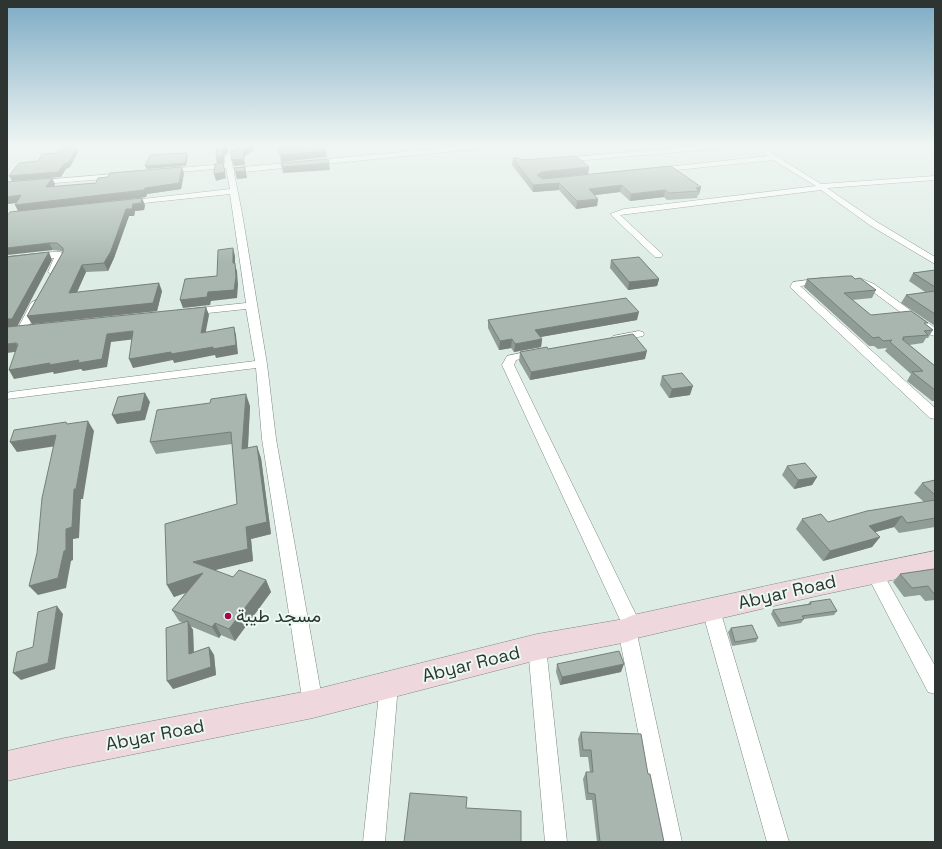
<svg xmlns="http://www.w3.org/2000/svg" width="942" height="849" font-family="'Space Grotesk',Vazirmatn,sans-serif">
	<rect width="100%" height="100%" fill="#ddece5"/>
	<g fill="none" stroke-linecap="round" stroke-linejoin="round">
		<g stroke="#7d8a84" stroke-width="1">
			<path id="street" d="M243 145H252L231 158 233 168 474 145 489 146 486 148 234 173 242 213 267 364 276 439 323 704 320 711 313 714 306 711 303 704 262 439 256 368 7 399V393L10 392 255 361 246 309 189 315 184 312 189 309 246 303 230 194 125 205 121 203 125 201 230 189 226 168 167 173 163 171 167 169 225 164V156L233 150Z
				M712 145H740L737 147 562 162 559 160 562 158Z
				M751 145H759L821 184 935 176V180L827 188 877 222 935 257V264L871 226 821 190 620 215 661 253 663 255 661 257H655L610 214 624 209 816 186 773 160 657 172 653 170 657 168 768 156Z
				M125 173 129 175 128 177 7 187V183Z
				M53 252H60L65 255 58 272 53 275 48 272 54 258 7 263V257Z
				M823 278 826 279 828 281 826 283 800 286 935 408V419L930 418 790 287 793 282Z
				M862 279 874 284 935 328V336L931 335 868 288 857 282 859 280Z
				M36 300 41 303 27 330 22 333 18 332 17 330 31 303Z
				M639 331 643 332 644 334 643 336 617 341 611 338 613 336Z
				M535 350 539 351 541 353 539 355 516 360 514 365 642 627 639 633 637 634 682 842H660L618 630 622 624 502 365 507 356Z
				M874 566 880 568 935 666V694L928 692 866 573 868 568Z
				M711 602 717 604 720 610 789 842H767L702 610 705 604Z
				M537 638 543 641 546 647 567 842H545L528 647 531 641Z
				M389 676 396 678 398 685 385 842H363L380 685 382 678Z"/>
		</g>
		<g stroke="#7d8a84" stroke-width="1">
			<path id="secondary" d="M935 551V571L821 595 637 638 627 642 537 660 313 718 65 768 7 781V751L65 738 313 690 537 634 624 619 633 615 821 574Z"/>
		</g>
		<use href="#street" fill="#fff" fill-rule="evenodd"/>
		<use href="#secondary" fill="#eed7dd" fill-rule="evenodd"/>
	</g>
	<path fill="#909d96" d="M513 158 589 167 588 174 542 178 701 187 699 194 698 195 697 198 667 200 664 197 630 201 620 192 595 195 598 199 597 206 576 209 559 190 533 192 512 165Z
		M184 173 181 189 147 194 146 197 67 206 145 205 144 210 135 211 134 216H129L114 258 108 271 86 272 77 292 162 291 157 311 32 324 27 316 63 252 61 251 53 250 18 211 16 203 7 204V182L52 178 55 184 54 187 96 183Z
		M611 260 659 279 657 286 628 290 610 268Z
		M935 270V326L901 303 906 295 925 292 909 281 913 273Z
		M807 279H855L876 290 872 298 852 300 871 315 927 325 933 330 928 338H926L923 343 909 345 935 366V401H932L907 381 911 374 885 351 887 348 878 349 874 346H869L804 287Z
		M488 320H637L540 337 542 339 541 347 514 352 511 348 499 350 488 328Z
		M548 349 645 359 530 380 519 361 520 352Z
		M662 376 690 395 669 398 660 385Z
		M250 406 248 448 261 458 271 534 251 539 253 561 214 570 233 577 266 580 271 592 235 641 221 635 219 638 190 626 193 630 194 652 209 647 214 655 216 675 173 689 183 623 179 621 172 610 186 592 174 597 167 585 237 504 232 444 156 454 150 442Z
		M787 466 817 477 812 485 794 489 782 475Z
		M935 480V527L899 533 894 527 875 532 880 537 872 547 823 561 796 529 802 519 828 522 924 502 914 493 922 483Z
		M935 570V600L925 601 920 595 904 597 893 582 900 574Z
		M810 602 837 611 834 615 804 619 801 623 778 627 771 614 773 610 808 604Z
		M731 628 758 638 756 642 732 646 728 632Z
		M557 664 621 672 560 685 556 672Z
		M581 732 648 774 664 842H597L592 800H586L583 779 586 772H590L588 757H580L578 739Z"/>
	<path fill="#767f7a" d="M227 145 228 152 224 156V163H217L216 157Z
		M251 145H254L255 149 244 157 245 165 234 166 232 160Z
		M77 148 78 152 70 167 66 169 61 177 12 181 9 176Z
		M326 151 327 157 281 162 280 155Z
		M187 153 188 156 186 166 147 169 145 166Z
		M223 163 226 178 216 181 214 174Z
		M329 163 330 170 283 173 282 167Z
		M182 167 184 173 181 189 147 194 146 197 18 211 15 205 145 188Z
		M245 167 247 178 237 179 235 172Z
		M589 167 588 174 542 179 537 175 542 172Z
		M52 178 55 184 49 194 46 187Z
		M559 183V190L533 192V185Z
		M622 185 620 192 588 196 589 189Z
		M701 187 699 194 698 195 699 191 696 188Z
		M665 190 664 197 630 201 631 194Z
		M21 195 24 202 7 204V197Z
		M142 198 145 205 144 210 135 211 134 216H129L114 258 108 271 104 263 126 209 133 204Z
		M598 199 597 206 576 209 577 201Z
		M49 243 53 250 7 255V248Z
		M233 248 235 256V265L237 271 238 285 237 298 211 301 210 305 183 308 180 300 208 292 233 263Z
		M49 252 52 260 17 327 7 328V319Z
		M82 265 86 272 73 301 69 293Z
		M659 279 657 286 628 290 629 282Z
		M159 283 162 291 157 311 32 324 27 316Z
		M206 307 209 315 204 341 201 333Z
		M639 312 637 320 535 338V330Z
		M234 327 236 335 238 354 216 358 215 355 174 363 173 360 133 368 129 359Z
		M133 331 136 339 111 342 107 367 83 371 81 369 54 374 53 372 14 379 9 370 107 334Z
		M512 339 511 348 499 350 500 341Z
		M542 339 541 347 514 352 515 344Z
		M16 343 21 351 7 353V344Z
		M647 351 645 359 530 380 531 372Z
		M693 386 690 395 669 398 672 389Z
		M145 393 150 402 145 420 117 424 112 415Z
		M246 394 250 406 247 462 242 449Z
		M88 421 94 431 83 499H81L79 538 73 539V560L71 561 66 588 38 595 29 586 66 529Z
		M56 435 63 445 17 452 10 442Z
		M257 446 261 458 271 534 251 539 253 561 203 573 209 585 174 597 167 585 193 562 246 527Z
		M817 477 812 485 794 489 798 480Z
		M902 516 894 527 861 536 869 526Z
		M880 537 872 547 823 561 830 551Z
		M266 580 271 592 235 641 229 629Z
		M57 606 63 614 55 669 21 680 13 673 48 663Z
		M188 621 193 630 194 662 189 654Z
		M215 623 221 635 219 638 212 627Z
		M209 647 214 655 216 675 173 689 167 681Z
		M624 664 621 672 560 685 562 677Z"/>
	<path fill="#a8b6af" stroke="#767f7a" d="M227 145 222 150V156L216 157 217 146Z
		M243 145H251L243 151 244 159 232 160 231 152Z
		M318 145H325L326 151 280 155 278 148Z
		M60 148H77L68 163 64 164 58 172 9 176 19 163 38 161 42 154 57 153Z
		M187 153 185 163 145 166 150 155Z
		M576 156 589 167 542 172 537 175 543 179 671 166 701 187 696 188 699 191 669 193 665 190 631 194 622 185 589 189 598 199 577 201 559 183 533 185 513 158H518L522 160Z
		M328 159 329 163 282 167 281 163Z
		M223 163 225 172 214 174 215 164Z
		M182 167 179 183 145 188 144 190 15 205 21 195 7 197V182L52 178 46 187 96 183 98 178 108 177 110 173Z
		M245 167V171L235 172 234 168Z
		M142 198 141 203 133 204 132 209H126L111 251 104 263 82 265 69 293 159 283 153 303 27 316 63 252V248L57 243H49L7 248V216L10 212Z
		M233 248V263H235L236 277 234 290 208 292 207 297 180 300 185 279 217 276 218 250Z
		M49 252 12 319H7V257Z
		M639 257 659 279 629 282 611 260Z
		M935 270V287L913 273Z
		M847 276H852L855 279 860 278 876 290 844 293 871 315 911 311 928 323H924L933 330 924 331 928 335 903 337 904 339H902L935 366V390L912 372 923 371 890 342 892 340 883 341 879 337 873 338 807 279Z
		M935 291V314L906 295Z
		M626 298 639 312 535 330 542 339 515 344 512 339 500 341 488 320Z
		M206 307 201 333 234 327 236 345 213 349V347L171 354V352L129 359 133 331 107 334 102 359 78 363 79 360 49 365 50 363 9 370 18 344 16 343 7 344V327Z
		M633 334 647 351 531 372 520 352 547 347 548 349Z
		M682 373 693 386 672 389 662 376Z
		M145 393 141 411 112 415 118 397Z
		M246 394 242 449 257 446 267 522 246 527 248 549 193 562 233 577 239 570 266 580 229 629 215 623 212 627 172 610 203 573 167 585 165 524 237 504 231 432 150 442 157 410 210 403 211 399Z
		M88 421 76 489H74L72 527 66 529V550L64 551 58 578 29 586 37 553 42 498 56 435 10 442 14 430 66 422 67 424Z
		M805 463 817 477 798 480 787 466Z
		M935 480V495L922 483Z
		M935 500V518L907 523 902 516 869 526 880 537 830 551 802 519 821 514 828 522 867 511Z
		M934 569 935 570V593H933L928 586 912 588 900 574Z
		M830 599 837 611 802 616 804 619 781 623 773 610 811 604 810 602Z
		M57 606 48 663 13 673 17 652 33 647 38 612Z
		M188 621 189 654 209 647 211 667 167 681 166 628Z
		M752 625 758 638 735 642 731 628Z
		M619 651 624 664 562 677 557 664Z
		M581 732 641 734 648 774H650L664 842H600L595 794 588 793 586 772H593L591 750H583Z
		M410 793 467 797 466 808 521 811V842H404Z"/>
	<linearGradient id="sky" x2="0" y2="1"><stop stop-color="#7dabc4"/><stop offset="0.55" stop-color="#f0f6f3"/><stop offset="1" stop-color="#f0f6f3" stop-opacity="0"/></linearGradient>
	<rect width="942" height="264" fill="url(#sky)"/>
	<circle fill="#a0094c" stroke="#eaf9f2" stroke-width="1.5" cx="228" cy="616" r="4"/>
	<g text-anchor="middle" stroke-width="4" stroke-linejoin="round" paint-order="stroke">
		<g font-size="18" fill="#2e3431" stroke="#eaf9f2">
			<text transform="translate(787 592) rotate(-13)" y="6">Abyar Road</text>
			<text transform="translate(471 664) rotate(-14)" y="6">Abyar Road</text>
			<text transform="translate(155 735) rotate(-11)" y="6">Abyar Road</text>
		</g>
		<g font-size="18" fill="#2e3431" stroke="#eaf9f2" text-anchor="start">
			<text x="236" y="622">مسجد طيبة</text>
		</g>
	</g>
	<rect width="942" height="849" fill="none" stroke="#2e3431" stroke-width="16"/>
</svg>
